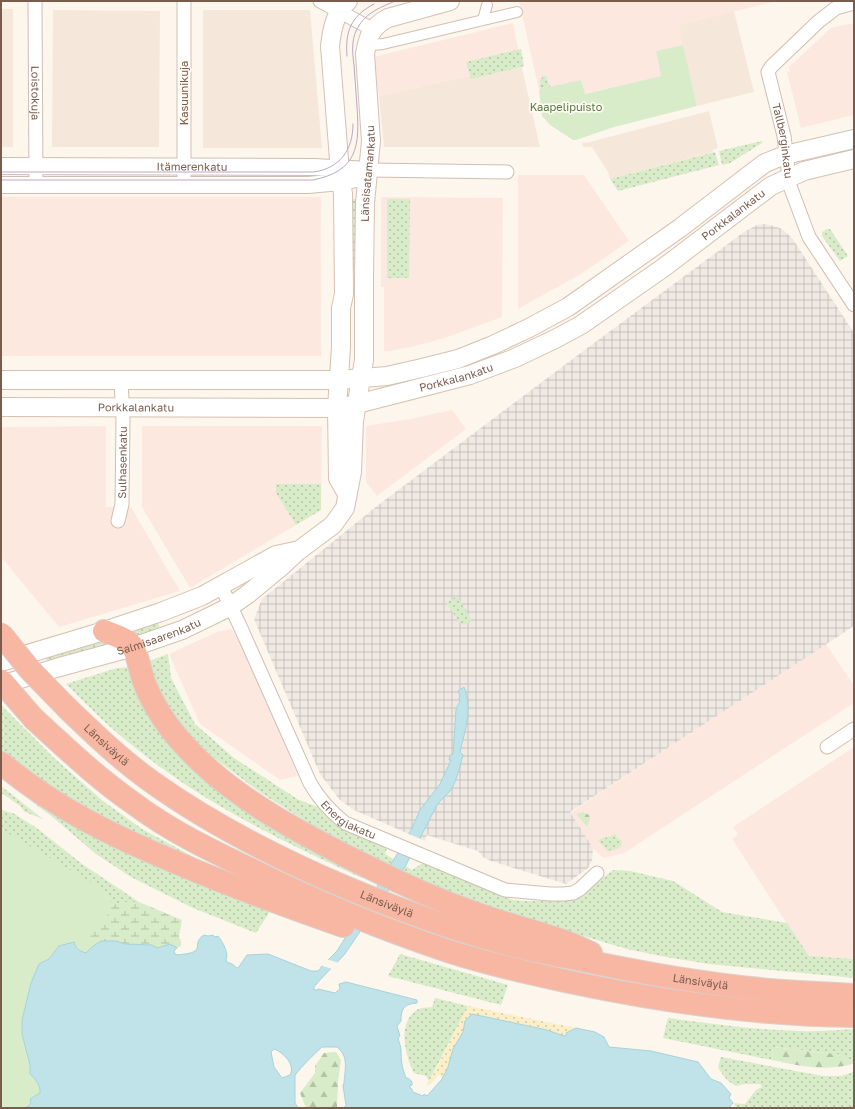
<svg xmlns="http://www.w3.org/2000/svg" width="855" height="1109" font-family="'Golos Text',sans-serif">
	<defs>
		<pattern id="industrial-grid" width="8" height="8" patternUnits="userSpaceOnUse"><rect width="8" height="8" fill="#efe9e4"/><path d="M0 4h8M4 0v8" fill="none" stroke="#c7c0bb"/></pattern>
		<pattern id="grass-dots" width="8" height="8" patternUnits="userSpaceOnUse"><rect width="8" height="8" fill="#d8ecc9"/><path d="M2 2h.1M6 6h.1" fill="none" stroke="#b4c2a5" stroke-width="1.8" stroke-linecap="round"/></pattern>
		<pattern id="forest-firs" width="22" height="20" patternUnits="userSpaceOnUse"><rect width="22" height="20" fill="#d8ecc9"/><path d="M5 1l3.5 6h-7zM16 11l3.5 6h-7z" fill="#b4c2a5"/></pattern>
		<pattern id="wetland-marsh" width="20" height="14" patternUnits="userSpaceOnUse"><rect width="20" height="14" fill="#d8ecc9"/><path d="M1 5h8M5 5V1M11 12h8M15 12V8" fill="none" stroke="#b4c2a5"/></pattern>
		<pattern id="sand-dots" width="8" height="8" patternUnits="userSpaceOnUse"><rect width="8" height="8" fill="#fcefc7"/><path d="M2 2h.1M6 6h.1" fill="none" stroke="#d1c5a4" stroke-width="1.8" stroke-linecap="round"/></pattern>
	</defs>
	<rect width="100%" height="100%" fill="#fdf6ec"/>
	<path fill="#f5e8da" d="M1 9H13V147H1Z
		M53 10 160 11 159 147H52Z
		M203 10H310L322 148H203Z
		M734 11 754 92 697 106 678 25Z
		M521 64 540 147H384L379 96Z
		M709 111 718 148 712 150 713 152 610 179 608 172 592 147H583L582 142 586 143Z"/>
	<path fill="#fde8e0" d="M519 1H777L678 25 683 45 656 51 661 76 584 94 581 80 539 90Z
		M513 23 521 64 379 96 373 57Z
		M854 23V115L801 128 787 72 790 71 789 67 831 28Z
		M518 175H584L629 241 581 274 518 309Z
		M1 197H321V356H1Z
		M381 197 503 198 502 317 445 338 411 347 389 351H384V287H381Z
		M452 410 466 429 377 496 366 482V426L410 419Z
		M106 426V507H131L180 591 59 627 1 557V427Z
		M142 426H322L321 510 190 588 142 507Z
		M231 629 239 638 298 776 280 780 200 724 169 654 217 632Z
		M826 644 854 686V703L624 853 603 858 593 848 570 813Z
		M854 747V959L808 956 732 839 738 834 733 827Z"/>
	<path fill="url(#industrial-grid)" d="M764 224 774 226 782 229 792 238 854 333V626L570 812 593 848 592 861 588 868 566 884 491 861 483 857 478 851 433 837 427 835 425 841 354 810 339 799 320 774 254 619 262 599 377 506 578 355 744 232 757 225Z"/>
	<path fill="url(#grass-dots)" d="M521 49 524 66 471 79 466 62Z
		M543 76H546L550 87 581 80 540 93V89L541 88 539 86 541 83 539 82Z
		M762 141V143L730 163 722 165 719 151Z
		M715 152 719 165 618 191 610 179Z
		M351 199H357L356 270 351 269Z
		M387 199H410L409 278H387Z
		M827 229H830L848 256 840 261 822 236V232Z
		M276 484H321V510L296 525 276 493Z
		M457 596 470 617 471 621 464 625 459 622 446 603Z
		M157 619 161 632 133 641 129 629Z
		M101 641 111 643 113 647 51 665 43 656Z
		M168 654 171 678 195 724 234 758 299 800 318 807 335 824 344 830 387 848 385 854 412 870 423 863 503 896 513 900 524 901H567L576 899 613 870 630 871 673 881 722 912 787 923 809 956 854 959V978L709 964 666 957 627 949 500 911 446 892 375 861 325 833 261 793 213 757 180 725 163 699 151 677 149 661Z
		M130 667 153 720 364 875 362 878C284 842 205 804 138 750 112 730 89 707 66 684L117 668Z
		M1 705 54 758 103 801 142 829 227 875 90 816 1 755Z
		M1 772 271 910 256 933 193 908 131 877 96 854 55 819 1 778Z
		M1 786 43 819 25 812 20 806 3 794H1Z
		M1 810 13 813 38 829 82 864 139 902H123L112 905 103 889H1Z
		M616 834 617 838 621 840C624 850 615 849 608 851L598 840Z
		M400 954 508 985 501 1005 388 976Z
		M435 998 468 1006 429 1081 426 1076 414 1073C405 1056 397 1022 417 1010 421 1007 428 1008 432 1007Z
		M668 1018C712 1024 755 1030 799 1031 817 1032 836 1030 854 1029V1063L849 1065 842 1055 773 1047 772 1060 663 1038Z
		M721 1057 823 1076H841L854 1072V1108H737L733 1103 745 1104 756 1090 762 1087 760 1084H744L736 1086C727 1081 723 1076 718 1067Z"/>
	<path fill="url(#forest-firs)" d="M583 812 589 815 590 819 587 827 576 814Z
		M773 1047 842 1055 849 1065C820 1071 801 1066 772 1060Z
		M336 1052 341 1060 338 1082 337 1108H306L300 1093 315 1073V1066L324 1053Z"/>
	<path fill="url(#wetland-marsh)" d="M123 902H139L182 920 179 936 181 942V946L175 949 176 948 170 944 157 948 151 945 125 944 116 941H102L92 947 89 932 109 913 112 905Z"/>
	<path fill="url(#sand-dots)" d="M468 1006 576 1028 567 1033V1035L564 1036 547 1030 472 1014 464 1025 463 1032 453 1049 448 1067 442 1079 440 1075 437 1076 433 1082 429 1085H426L434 1073Z"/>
	<path fill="#d8ecc9" d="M683 45 697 106 614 127 576 140H573L550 125 542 116 539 90 581 80 585 94 661 76 656 51Z
		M1 829 103 889 112 905 109 913 90 932 92 947 86 953 80 952 75 947 59 946 49 959 39 964 31 983 22 1034 30 1065V1074C35 1078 41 1086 40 1093L37 1096 32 1098 31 1103 26 1108H1Z"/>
	<path fill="#bfe3e8" stroke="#a5d3da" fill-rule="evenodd" d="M464 687C473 709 465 730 460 752L463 755 462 759C459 769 456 783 450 791 446 796 441 799 437 805L406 865 344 955 319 981 314 987V990H317L318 989 335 993 340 989 339 984 346 982 417 1000V1003C404 1004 401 1008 401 1021L397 1026 400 1036 398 1038C399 1043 401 1046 401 1050 401 1061 402 1068 406 1078 409 1078 413 1081 412 1085L409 1086 411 1088 413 1092 423 1096 424 1094 427 1096 442 1079 448 1067 453 1049 463 1032 465 1021 472 1014 547 1030 564 1036 567 1035 566 1033 576 1028 595 1032 604 1037 609 1047 651 1051 698 1062 711 1079 721 1083 731 1094 729 1098 733 1103 730 1106 731 1108H344L346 1105 343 1086 344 1083C345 1068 349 1057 337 1047H322C312 1056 303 1065 295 1075V1103L298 1108H26L31 1103 30 1099 40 1093C41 1086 35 1078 30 1074V1065L22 1034V1020L31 983 39 964 49 959 59 946 74 942C76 949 79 951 86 953L92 947 101 941H116L125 944 152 945 157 948 170 944 177 948 174 951 175 954 178 955C183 954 191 954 195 951 200 948 194 941 204 935L208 936 213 935 215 937 218 936C223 943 229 952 226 960L227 962 232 964 237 968H238L247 955 268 954 311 971C316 971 319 972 321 967L337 951 393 861 411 830 420 810 440 784 451 760H449L450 755H452L453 754 456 709 460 701 459 699 460 695 458 691ZM274 1049C283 1052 296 1065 290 1075L282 1078 274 1067 271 1052Z"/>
	<path fill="#fdf6ec" d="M406 833 421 839 411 858 396 852Z
		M326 959 339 963 332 969 320 965Z"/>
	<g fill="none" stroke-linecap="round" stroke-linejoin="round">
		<g stroke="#d1beb0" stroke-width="12">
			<path id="pedestrian" d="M483 20 487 5
				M372 45 383 44 517 12"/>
		</g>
		<g stroke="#d1beb0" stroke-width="15">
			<g id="minor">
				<path id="s1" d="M35 1 36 185"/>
				<path d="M184 1V184"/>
				<path d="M320 1 372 29"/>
				<path id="s2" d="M854 3 836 8 819 21 771 67 768 72 784 136 790 186 809 237 854 305"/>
				<path d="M369 170 507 172"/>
				<path id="s3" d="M118 521 122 504 123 420 121 380"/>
				<path id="s4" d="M221 586 240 626 310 783C319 799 330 811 345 823L505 890 550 894H564L573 893 580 889 597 873"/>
				<path d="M827 747 854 729"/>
			</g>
		</g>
		<g stroke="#d1beb0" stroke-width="18">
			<g id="tertiary">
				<path id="s5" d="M1 166 314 167 369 170"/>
				<path d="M1 185H308L341 182 368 177"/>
			</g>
		</g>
		<g stroke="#d6c0b0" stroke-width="20">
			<g id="secondary">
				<path d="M1 380H339L387 376 422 368 458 359 493 345 529 328 568 307 680 228 765 163 785 155 854 139"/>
				<path id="s6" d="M1 407 337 408 357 404 470 375 515 358 555 339 581 325 663 268 771 186 804 171 854 159"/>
				<path d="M347 494 338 478 337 408 341 347V308L344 294 343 194 340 172 330 46C332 29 335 13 348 1"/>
				<path d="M1 662 104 631 161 612 202 596 276 555 295 551"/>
				<path id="s7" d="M1 685 56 668 133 647 182 630 213 615 231 606 248 594 283 565 298 551 333 525 345 508 352 472 354 421 364 360V279L365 203 371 141 365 54C368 36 371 27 388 18L450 1"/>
			</g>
		</g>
		<g stroke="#dad1cd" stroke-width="24">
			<g id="motorway">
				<path d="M104 631C114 635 127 638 133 647 137 653 141 674 144 682 156 714 179 742 204 765 244 802 294 829 342 854 382 874 422 894 464 909 496 922 530 929 563 941 572 944 582 949 591 953"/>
				<path id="s8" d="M67 708C94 734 121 760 152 782 205 820 264 851 324 878 388 906 455 931 522 948 541 952 559 956 577 959 637 972 698 983 760 989 791 992 823 993 854 995"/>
				<path d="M34 719C66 748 97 778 133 803 170 831 212 851 254 871 316 902 382 929 448 951 488 964 529 973 570 982 664 1002 758 1015 854 1016"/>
				<path d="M1 763C54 807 112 836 175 862 230 886 286 906 343 926"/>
			</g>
		</g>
		<use href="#pedestrian" stroke="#fff" stroke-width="10"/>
		<use href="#minor" stroke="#fff" stroke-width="13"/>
		<use href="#tertiary" stroke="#fff" stroke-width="16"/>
		<use href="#secondary" stroke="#fff" stroke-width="18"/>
		<use href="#motorway" stroke="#f7b7a3" stroke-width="22"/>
		<path stroke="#b9a8c9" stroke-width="1" d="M347 56C345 31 351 16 374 4
			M1 172H314C340 168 353 150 353 124
			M1 180H313C357 171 360 147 357 107 356 93 355 79 354 65 352 51 351 36 360 24 369 11 382 7 395 1"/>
		<g stroke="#dad1cd" stroke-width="24" stroke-linecap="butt">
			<path id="motorway-bridge" d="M1 634 30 670 67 708
				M1 681 34 719"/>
		</g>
		<use href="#motorway-bridge" stroke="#f7b7a3" stroke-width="22"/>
	</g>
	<g text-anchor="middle" stroke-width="3.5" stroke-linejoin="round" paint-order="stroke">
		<g font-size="11" fill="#7a5c4d" stroke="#fffaf3">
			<text dy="4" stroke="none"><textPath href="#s1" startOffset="92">Loistokuja</textPath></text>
			<text transform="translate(184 93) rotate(-90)" y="4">Kasuunikuja</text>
			<text dy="4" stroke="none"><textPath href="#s2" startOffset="183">Tallberginkatu</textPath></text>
			<text dy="4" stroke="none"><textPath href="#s5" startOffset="191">Itämerenkatu</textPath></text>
			<text dy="4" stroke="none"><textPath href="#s7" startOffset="731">Länsisatamankatu</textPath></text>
			<text dy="4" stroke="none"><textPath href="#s6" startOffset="783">Porkkalankatu</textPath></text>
			<text dy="4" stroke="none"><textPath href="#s6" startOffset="459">Porkkalankatu</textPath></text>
			<text dy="4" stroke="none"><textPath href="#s6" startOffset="135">Porkkalankatu</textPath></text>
			<text dy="4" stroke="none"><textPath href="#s3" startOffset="59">Sulhasenkatu</textPath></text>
			<text dy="4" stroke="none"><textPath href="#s7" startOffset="165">Salmisaarenkatu</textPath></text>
			<text dy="4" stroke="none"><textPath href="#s8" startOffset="54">Länsiväylä</textPath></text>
			<text dy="4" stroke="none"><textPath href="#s4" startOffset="271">Energiakatu</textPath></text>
			<text dy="4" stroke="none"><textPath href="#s8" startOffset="378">Länsiväylä</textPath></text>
			<text dy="4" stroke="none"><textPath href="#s8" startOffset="702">Länsiväylä</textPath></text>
		</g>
		<g font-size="11" fill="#537a41" stroke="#fffaf3">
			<text x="566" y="111">Kaapelipuisto</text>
		</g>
	</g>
	<rect width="855" height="1109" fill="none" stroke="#7a5c4d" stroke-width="4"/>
</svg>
